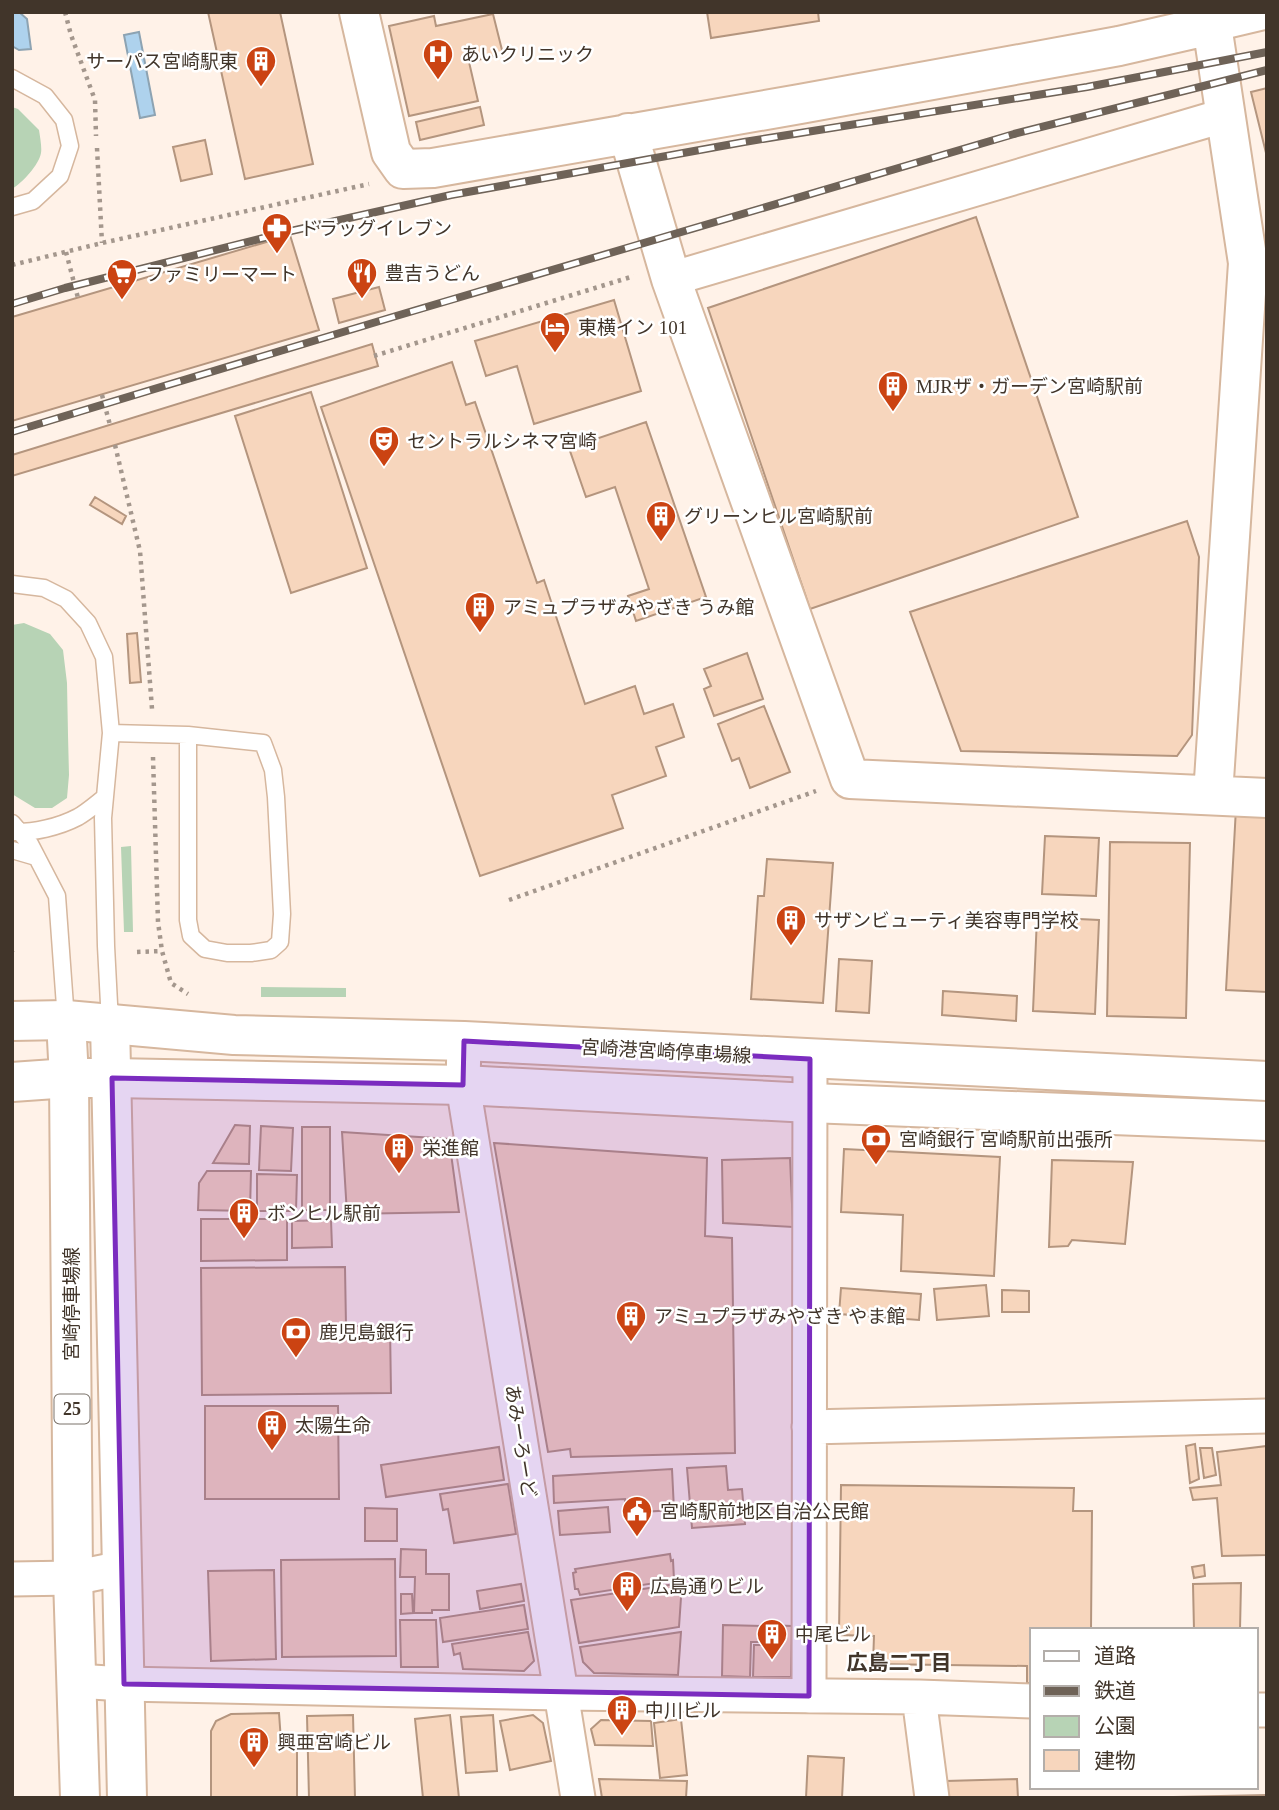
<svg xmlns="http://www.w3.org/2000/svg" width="1279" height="1810" font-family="'Times New Roman','Noto Sans JP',serif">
	<rect width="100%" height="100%" fill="#fff2e8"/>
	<path fill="#b7d3b5" d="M12 107 18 109 39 130C40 137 42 147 41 153 39 165 22 183 12 189Z
		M24 623 50 634 63 650 67 683 68 735 69 775 67 798 52 808H35L12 794V625Z
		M131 846 133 932H124L121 847Z
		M261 987 346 988V997H261Z"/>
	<path fill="#aed2ed" stroke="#8da3b2" stroke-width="2" d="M12 12H19L27 19 31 49 19 50 12 46Z
		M139 32 155 115 140 118 124 35Z"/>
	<path fill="#f7d6bd" stroke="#b4957e" stroke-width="2" d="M208 12H280L313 164 245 179Z
		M707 12H818L819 21 711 38Z
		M493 14 503 54 469 62 478 101 409 116 389 26 434 16 436 26Z
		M1267 88V157L1251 92Z
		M480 107 484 125 420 140 416 122Z
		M205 140 212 174 181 181 173 147Z
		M976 217 1078 517 810 609 708 308Z
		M290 235 319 330 12 421V317Z
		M379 287 385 310 339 323 333 299Z
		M614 300 641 391 534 424 517 366 486 376 475 341Z
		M372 344 378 366 12 476V455Z
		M452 362 466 405 475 402 537 583 544 580 585 704 635 686 644 714 673 704 684 737 656 747 666 776 612 795 623 828 480 876 321 407Z
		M311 392 367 568 291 593 235 416Z
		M646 422 706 597 636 621 628 596 649 589 615 487 586 497 569 448Z
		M95 497 126 516 122 524 90 505Z
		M1187 521 1199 557 1192 735 1177 756 961 751 910 612Z
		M137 633 141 682 130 683 127 634Z
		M747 653 763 699 714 716 704 689 711 686 704 669Z
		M764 706 790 772 750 788 739 758 732 761 718 724Z
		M1236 808 1267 810V992L1226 990Z
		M1045 836 1099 838 1096 896 1042 894Z
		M1110 842 1190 843 1186 1018 1107 1016Z
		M767 859 833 863 823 1003 751 999 758 896H764Z
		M1037 917 1099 920 1095 1014 1033 1011Z
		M839 959 872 961 869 1013 836 1011Z
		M943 991 1017 996 1016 1021 942 1015Z
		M235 1125 250 1126 249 1164 213 1163Z
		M261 1126 293 1128 291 1171 259 1170Z
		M302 1127H330V1210H302Z
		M342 1132 449 1139 459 1212 347 1214Z
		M494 1143 707 1158 705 1236 732 1238 735 1453 571 1457 570 1449 548 1452Z
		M844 1149 1000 1157 994 1276 901 1271 903 1215 841 1212Z
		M790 1158 793 1227 723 1223 722 1160Z
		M1052 1160 1133 1162 1125 1244 1072 1240 1068 1246 1049 1247Z
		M207 1171H251L250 1211 198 1210 199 1183Z
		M257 1174 297 1175 296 1211H257Z
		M201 1219H287V1260L201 1261Z
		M331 1220 332 1247 292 1248V1221Z
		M345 1267 346 1326H390L391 1393 202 1395 201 1268Z
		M986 1285 989 1316 937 1320 934 1289Z
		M841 1288 921 1294 919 1320 839 1314Z
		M1002 1290 1029 1291V1312H1002Z
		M205 1406H338L339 1499H205Z
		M1195 1444 1199 1479 1190 1483 1186 1446Z
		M1267 1446V1555L1222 1556 1217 1498 1193 1500 1190 1488 1221 1485 1217 1452Z
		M499 1447 504 1480 386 1497 381 1465Z
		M1200 1448H1212L1216 1475 1204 1478Z
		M726 1466 728 1490 742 1489 745 1524 692 1528 687 1468Z
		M672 1469 674 1510 642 1512V1518L626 1519 625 1499 554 1503 553 1476Z
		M508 1484 516 1534 454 1543 448 1509 443 1510 440 1494Z
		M841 1485 1074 1488 1073 1511H1092L1091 1630H1032V1683H1027V1666L873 1664 874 1636 839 1635Z
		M608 1507 610 1532 560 1535 558 1511Z
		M365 1508 397 1509V1541H365Z
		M401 1549 426 1550V1574H449V1610H432V1613H414L415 1577H400Z
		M670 1554 671 1561 673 1560 674 1580 580 1595 578 1589H575L573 1573 576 1572 575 1569Z
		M395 1559 396 1656 282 1657 281 1560Z
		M1204 1565 1205 1576 1194 1578 1192 1567Z
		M274 1570 276 1659 211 1661 208 1571Z
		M682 1583 679 1627 579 1643 571 1600Z
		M1241 1583 1240 1630H1194L1193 1584Z
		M521 1584 524 1601 480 1609 477 1591Z
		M401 1594H412L413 1613 401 1614Z
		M524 1605 528 1629 443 1642 440 1618Z
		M400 1620H436L438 1667H401Z
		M723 1625 762 1626V1642H751L750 1677 722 1676Z
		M765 1625 792 1626 791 1677H753L754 1645H765Z
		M528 1632 534 1661 524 1671 463 1669 460 1653 454 1655 452 1644Z
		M681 1632 678 1675 594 1673 583 1662 580 1647Z
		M279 1713 281 1741 297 1739V1798H211V1731L216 1721 231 1714Z
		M353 1715 355 1798H309L307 1716Z
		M450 1715 459 1798H423L415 1719Z
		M493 1715 497 1771 466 1773 461 1717Z
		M533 1715 543 1723 551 1761 510 1770 500 1721Z
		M681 1719 687 1775 660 1778 654 1723Z
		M601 1720 651 1721 653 1746 595 1745 591 1729Z
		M808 1756 844 1758 842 1798H806Z
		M599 1779 687 1781 686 1798H602Z
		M1017 1779 1018 1798H946V1781Z
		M1267 1795V1798L1173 1797Z"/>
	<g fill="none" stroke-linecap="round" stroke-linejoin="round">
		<g stroke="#d6b79e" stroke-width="19">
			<path id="lane" d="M12 78 45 96 64 120 70 146 60 176 33 201 12 207
				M12 584 44 588 66 599 88 623 104 657 111 733 103 818 106 946 110 1023
				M111 733 188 735
				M188 735 263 743 273 770 276 797 282 914 280 942 271 950 251 953H227L205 949 191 936 188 920Z
				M12 823 30 844 57 896 66 1020
				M12 832C33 833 59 827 78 817 87 812 96 804 105 797
				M12 850 36 857"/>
		</g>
		<g stroke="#d6b79e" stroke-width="37">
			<path id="street" d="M1211 25 1266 12
				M671 279 1226 115
				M464 1041 463 1085 578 1798
				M809 1427 1267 1416
				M12 1579 73 1578 122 1568
				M76 1681 124 1684 561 1693 919 1697 1032 1701
				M809 1696 810 1059
				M919 1697 932 1798
				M1256 1710H1267"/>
		</g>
		<g stroke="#d6b79e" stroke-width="42">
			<path id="secondary" d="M359 12 391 152 403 169 433 168 800 104 1119 46 1211 25
				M1210 12 1248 263 1213 795
				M628 133 671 279 850 779 1267 798
				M12 1021 66 1020 234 1035 464 1041 1267 1081
				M12 1082 69 1078H112L463 1085 810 1103 1267 1121"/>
		</g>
		<g stroke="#d6b79e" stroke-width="42">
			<path id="primary" d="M66 1020 69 1078 73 1578 80 1798
				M110 1023 127 1798"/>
		</g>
		<path stroke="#a4978d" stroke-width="4.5" stroke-dasharray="3.5 5" stroke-linecap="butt" d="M65 12 71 35 95 100 96 136
			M97 148 102 243
			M66 252 78 298
			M12 265 102 243 369 184
			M374 356 634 276
			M102 395 110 425
			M115 445 140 551 152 709
			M153 757 158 922 162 951 171 983 188 994
			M509 900 816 791
			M12 952 13 953
			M137 952 162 951"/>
		<use href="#lane" stroke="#fff" stroke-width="16"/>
		<use href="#street" stroke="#fff" stroke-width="33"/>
		<use href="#secondary" stroke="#fff" stroke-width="38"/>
		<use href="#primary" stroke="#fff" stroke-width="38"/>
		<g stroke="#6f6358" stroke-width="8">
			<path id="rail" d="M12 304 65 288 291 231 451 195 744 142 1087 87 1267 52
				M12 432 396 316 1014 134 1267 70"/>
		</g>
		<use href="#rail" stroke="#fff" stroke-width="5" stroke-dasharray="16" stroke-linecap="butt"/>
	</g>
	<path fill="#7b2cbf" fill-opacity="0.2" stroke="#7b2cbf" stroke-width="5" stroke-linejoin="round" d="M464 1041 810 1059 809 1696 124 1684 112 1078 463 1085Z"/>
	<defs>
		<g id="hospital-pin" transform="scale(1.575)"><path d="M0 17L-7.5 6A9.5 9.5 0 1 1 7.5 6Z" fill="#cb4312" stroke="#fff"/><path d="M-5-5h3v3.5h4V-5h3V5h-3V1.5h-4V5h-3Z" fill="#fff"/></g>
		<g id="building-pin" transform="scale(1.575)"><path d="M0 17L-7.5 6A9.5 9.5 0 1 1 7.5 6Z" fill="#cb4312" stroke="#fff"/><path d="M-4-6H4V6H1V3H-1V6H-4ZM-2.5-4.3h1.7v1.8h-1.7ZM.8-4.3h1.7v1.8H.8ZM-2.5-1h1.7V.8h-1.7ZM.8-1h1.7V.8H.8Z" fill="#fff"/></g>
		<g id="pharmacy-pin" transform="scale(1.575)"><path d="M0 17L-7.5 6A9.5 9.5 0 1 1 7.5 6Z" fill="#cb4312" stroke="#fff"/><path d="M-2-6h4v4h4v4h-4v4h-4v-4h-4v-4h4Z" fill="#fff"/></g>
		<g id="restaurant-pin" transform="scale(1.575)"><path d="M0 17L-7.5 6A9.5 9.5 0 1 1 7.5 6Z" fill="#cb4312" stroke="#fff"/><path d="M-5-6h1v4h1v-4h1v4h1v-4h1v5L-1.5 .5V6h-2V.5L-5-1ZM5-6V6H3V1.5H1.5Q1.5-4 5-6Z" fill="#fff"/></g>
		<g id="supermarket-pin" transform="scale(1.575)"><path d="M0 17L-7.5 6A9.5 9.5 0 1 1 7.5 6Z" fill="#cb4312" stroke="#fff"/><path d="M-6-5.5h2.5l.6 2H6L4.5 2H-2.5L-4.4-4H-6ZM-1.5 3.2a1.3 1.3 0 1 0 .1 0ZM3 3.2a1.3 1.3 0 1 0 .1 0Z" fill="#fff"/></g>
		<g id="hotel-pin" transform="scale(1.575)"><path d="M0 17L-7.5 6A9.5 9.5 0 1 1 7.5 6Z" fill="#cb4312" stroke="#fff"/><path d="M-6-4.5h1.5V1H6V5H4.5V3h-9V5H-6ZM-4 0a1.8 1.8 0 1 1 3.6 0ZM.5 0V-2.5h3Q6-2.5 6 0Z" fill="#fff"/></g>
		<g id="theatre-pin" transform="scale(1.575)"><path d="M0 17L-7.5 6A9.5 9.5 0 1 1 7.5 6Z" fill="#cb4312" stroke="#fff"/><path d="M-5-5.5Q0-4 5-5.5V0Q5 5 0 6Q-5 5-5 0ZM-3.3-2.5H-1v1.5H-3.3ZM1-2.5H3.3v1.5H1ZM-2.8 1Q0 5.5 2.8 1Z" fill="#fff"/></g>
		<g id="bank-pin" transform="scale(1.575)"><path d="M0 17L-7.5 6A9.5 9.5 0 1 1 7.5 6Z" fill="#cb4312" stroke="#fff"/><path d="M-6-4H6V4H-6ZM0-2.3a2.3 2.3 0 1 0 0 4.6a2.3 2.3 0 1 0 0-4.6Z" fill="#fff"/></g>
		<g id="civic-pin" transform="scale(1.575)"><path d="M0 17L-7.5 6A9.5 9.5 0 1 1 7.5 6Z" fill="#cb4312" stroke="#fff"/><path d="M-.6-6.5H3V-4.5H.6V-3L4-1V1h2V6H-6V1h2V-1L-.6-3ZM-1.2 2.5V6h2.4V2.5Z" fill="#fff"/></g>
	</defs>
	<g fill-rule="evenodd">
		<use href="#hospital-pin" x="438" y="54"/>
		<use href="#building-pin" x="261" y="61"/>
		<use href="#pharmacy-pin" x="277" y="228"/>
		<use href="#restaurant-pin" x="362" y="273"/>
		<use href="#supermarket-pin" x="122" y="274"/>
		<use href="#hotel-pin" x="555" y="327"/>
		<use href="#building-pin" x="893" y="386"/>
		<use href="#theatre-pin" x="384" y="441"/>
		<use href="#building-pin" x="661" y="516"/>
		<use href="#building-pin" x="480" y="607"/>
		<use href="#building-pin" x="791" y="920"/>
		<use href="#bank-pin" x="876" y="1139"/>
		<use href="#building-pin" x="399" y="1148"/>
		<use href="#building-pin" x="244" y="1213"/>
		<use href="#building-pin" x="631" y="1316"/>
		<use href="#bank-pin" x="296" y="1332"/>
		<use href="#building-pin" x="272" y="1425"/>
		<use href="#civic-pin" x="637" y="1511"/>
		<use href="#building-pin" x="627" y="1586"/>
		<use href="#building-pin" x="772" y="1634"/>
		<use href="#building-pin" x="622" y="1710"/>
		<use href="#building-pin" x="254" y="1742"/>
	</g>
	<g text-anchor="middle" stroke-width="5" stroke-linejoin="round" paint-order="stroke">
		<rect fill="#fff" stroke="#7a726a" stroke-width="2" x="54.5" y="1394.5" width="35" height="29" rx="5"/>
		<g font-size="18" font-weight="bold" fill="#41352a">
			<text x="72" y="1415">25</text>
		</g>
		<g font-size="19" fill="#41352a" stroke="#fff" text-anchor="start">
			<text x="461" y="61">あいクリニック</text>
			<text x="238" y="68" text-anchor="end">サーパス宮崎駅東</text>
			<text x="300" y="235">ドラッグイレブン</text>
			<text x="385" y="280">豊吉うどん</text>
			<text x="145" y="281">ファミリーマート</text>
			<text x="578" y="334">東横イン 101</text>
			<text x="916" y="393">MJRザ・ガーデン宮崎駅前</text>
			<text x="407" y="448">セントラルシネマ宮崎</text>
			<text x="684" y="523">グリーンヒル宮崎駅前</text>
			<text x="503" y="614">アミュプラザみやざき うみ館</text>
			<text x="814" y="927">サザンビューティ美容専門学校</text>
			<text x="899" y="1146">宮崎銀行 宮崎駅前出張所</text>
			<text x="422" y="1155">栄進館</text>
			<text x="267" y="1220">ボンヒル駅前</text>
			<text x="654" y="1323">アミュプラザみやざき やま館</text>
			<text x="319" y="1339">鹿児島銀行</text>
			<text x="295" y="1432">太陽生命</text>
			<text x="660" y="1518">宮崎駅前地区自治公民館</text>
			<text x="650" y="1593">広島通りビル</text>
			<text x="795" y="1641">中尾ビル</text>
			<text x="645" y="1717">中川ビル</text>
			<text x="277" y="1749">興亜宮崎ビル</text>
		</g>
		<g font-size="19" fill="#41352a" stroke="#fff">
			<text transform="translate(666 1051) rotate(3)" y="7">宮崎港宮崎停車場線</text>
			<text transform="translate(71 1304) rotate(-90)" y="7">宮崎停車場線</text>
			<text transform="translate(521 1441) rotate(81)" y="7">あみーろーど</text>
		</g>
		<g font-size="21" font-weight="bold" fill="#41352a" stroke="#fff">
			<text x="899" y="1670">広島二丁目</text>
		</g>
	</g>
	<rect width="1279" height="1810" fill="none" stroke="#41352a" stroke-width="28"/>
	<rect x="1030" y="1628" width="228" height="161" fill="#ffffff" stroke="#b3aeaa" stroke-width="2"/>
	<rect x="1044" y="1651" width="35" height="10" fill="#ffffff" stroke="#b3aeaa" stroke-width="2"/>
	<text x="1094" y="1663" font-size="21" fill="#41352a">道路</text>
	<rect x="1044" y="1686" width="35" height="10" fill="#6f6358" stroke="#b3aeaa" stroke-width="2"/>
	<text x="1094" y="1698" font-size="21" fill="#41352a">鉄道</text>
	<rect x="1044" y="1716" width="35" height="21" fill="#b7d3b5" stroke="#b3aeaa" stroke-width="2"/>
	<text x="1094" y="1733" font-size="21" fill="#41352a">公園</text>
	<rect x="1044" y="1750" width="35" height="21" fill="#f7d6bd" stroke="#b3aeaa" stroke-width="2"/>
	<text x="1094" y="1768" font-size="21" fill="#41352a">建物</text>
</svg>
